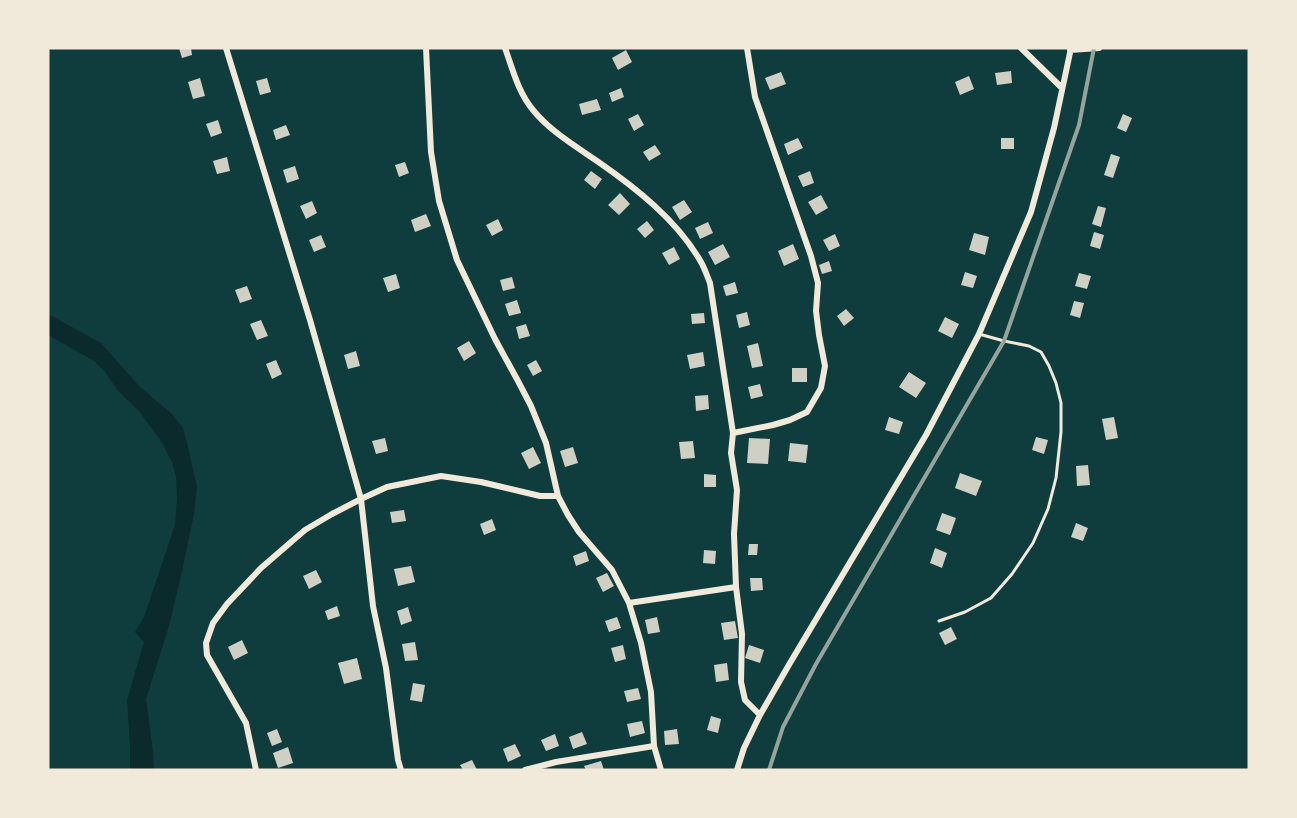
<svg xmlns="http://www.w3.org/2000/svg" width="1297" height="818" font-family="'IBM Plex Sans',sans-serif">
	<rect width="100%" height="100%" fill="#0f3d3e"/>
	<path fill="#0a2a2b" d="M48 314 101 343 140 387 171 413 183 428 188 447 197 487 194 514 182 571 169 626 146 699 153 752 154 770H130V747L127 700 144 642 135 632 144 617 175 525 177 498 176 477 172 462 161 441 139 411 118 391 105 372 94 361 48 335Z"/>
	<path fill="#cfcfc3" d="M179 48H191L192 55 182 58Z
		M626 50 632 62 618 70 612 58Z
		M1011 71 1012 83 997 85 995 73Z
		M781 72 786 84 770 90 765 78Z
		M969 76 974 89 960 95 955 82Z
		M200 78 205 96 193 99 188 82Z
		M267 78 271 92 260 95 256 81Z
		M621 88 624 97 612 102 609 93Z
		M597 99 601 110 582 115 579 104Z
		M638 114 644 125 634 131 628 119Z
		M1123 114 1132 118 1126 132 1117 128Z
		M218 120 222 133 211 137 206 124Z
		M286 125 290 135 276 140 273 130Z
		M798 138 803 148 788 155 784 144Z
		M1001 138H1014V149H1001Z
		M655 145 661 154 649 161 643 152Z
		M1111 154 1120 157 1113 178 1104 175Z
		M227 157 230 171 217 174 213 161Z
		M405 162 409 173 399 177 395 165Z
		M295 166 299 179 287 183 283 170Z
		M591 171 602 179 595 189 584 180Z
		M810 171 814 183 803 187 798 176Z
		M620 193 630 204 619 215 608 205Z
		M821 195 828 208 816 215 808 202Z
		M684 200 692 212 680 220 672 207Z
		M312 201 317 213 306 219 300 206Z
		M1098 206 1106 208 1101 227 1092 224Z
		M426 214 431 226 415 232 411 220Z
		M498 219 503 230 492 236 486 225Z
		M647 221 654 230 645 238 637 229Z
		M708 222 713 233 700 239 695 228Z
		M1094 232 1104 235 1100 249 1090 246Z
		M974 233 989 237 985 255 969 250Z
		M835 234 840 246 829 251 823 240Z
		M321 235 326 247 314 252 309 240Z
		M723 244 730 257 715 265 708 252Z
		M793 244 799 259 784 266 778 251Z
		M674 247 680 259 669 265 662 253Z
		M829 261 832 271 822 274 819 265Z
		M965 272 977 276 973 288 961 285Z
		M1079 273 1091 276 1087 289 1075 286Z
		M396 274 400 288 388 292 383 278Z
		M512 277 515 288 503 291 500 280Z
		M735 282 738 293 726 296 723 286Z
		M247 286 252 299 240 303 235 290Z
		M517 300 521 313 509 316 505 304Z
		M1074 301 1084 303 1080 318 1070 315Z
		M846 309 854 318 844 326 837 316Z
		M747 312 750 325 739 328 736 315Z
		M704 313 705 323 692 324 691 314Z
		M945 317 959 324 952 338 938 331Z
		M261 320 268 336 257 340 250 324Z
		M526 324 530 336 519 339 516 327Z
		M469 341 476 353 464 361 457 348Z
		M758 343 763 366 752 368 747 346Z
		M356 351 360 366 348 369 344 355Z
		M703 352 705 366 690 369 687 355Z
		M276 360 282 374 272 379 266 364Z
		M536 360 542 371 533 376 527 365Z
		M792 368H807V382H792Z
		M909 372 926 383 916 398 899 387Z
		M760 384 763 396 751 399 748 387Z
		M708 395 709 409 696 411 695 396Z
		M889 417 903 422 899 434 885 430Z
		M1114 417 1118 438 1106 440 1102 419Z
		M1036 437 1048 440 1044 454 1032 450Z
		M385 438 388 451 376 454 372 441Z
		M749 438 770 439 768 464 747 463Z
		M693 441 695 458 681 459 679 442Z
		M790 443 808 445 806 463 788 461Z
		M533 447 541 463 529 469 521 453Z
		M573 447 578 463 565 467 560 451Z
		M1088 465 1090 485 1077 486 1076 466Z
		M960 473 982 481 976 496 955 488Z
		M704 474 716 475V487H704Z
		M404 510 406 521 392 523 390 512Z
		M942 513 956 518 950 535 936 530Z
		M492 519 496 530 484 535 480 524Z
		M1076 523 1088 528 1083 541 1071 537Z
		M749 544H758L757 555H748Z
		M935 548 947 553 942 568 930 563Z
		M704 550 716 551 715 564 703 563Z
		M586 551 589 561 576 566 573 556Z
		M411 566 415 582 398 586 394 569Z
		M316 570 322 582 309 589 303 576Z
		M607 573 614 586 603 592 596 578Z
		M750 578H762L763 590 751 591Z
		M337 606 340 616 328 620 325 611Z
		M408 607 412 621 401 625 397 611Z
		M617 617 621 628 609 632 605 621Z
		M657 617 660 632 648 634 645 620Z
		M735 621 738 638 724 640 721 623Z
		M951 627 957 639 945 645 939 633Z
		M242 640 248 653 234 660 228 647Z
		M415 642 418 660 405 661 402 644Z
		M623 645 626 659 615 662 611 648Z
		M749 645 764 650 760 663 745 658Z
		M357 658 362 679 344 684 338 663Z
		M727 663 729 680 716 682 714 665Z
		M413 683 425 685 422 702 410 700Z
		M638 688 641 699 627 702 624 691Z
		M711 716 721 719 718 733 707 730Z
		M642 721 645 733 630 737 627 724Z
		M277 729 282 742 272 746 267 733Z
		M677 729 679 744 665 745 664 731Z
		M582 732 587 744 573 749 569 737Z
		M555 734 559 746 546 751 541 740Z
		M515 744 521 756 508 762 503 749Z
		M288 747 293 763 278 768 273 753Z
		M472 760 477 770H463L460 765Z
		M601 761 604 770H586L584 766Z"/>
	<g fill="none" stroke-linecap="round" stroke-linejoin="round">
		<path stroke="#f1e9da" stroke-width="3" d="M939 621 965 612 991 598 1012 574 1033 543 1048 509 1056 478 1061 432V403L1056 383 1049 366 1041 352 1029 346 1004 341 979 334"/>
		<path stroke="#f1e9da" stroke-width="6" d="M226 48 310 320 361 499 373 606 386 668 398 760 401 770
			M426 48 431 152 439 201 457 260 495 339 518 381 531 406 546 443 558 496 568 515 579 532 612 570 629 603 641 643 651 692 654 746 661 770
			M505 48C513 70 518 92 533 110 550 131 575 146 597 161 636 188 677 220 701 262 705 269 707 276 710 283L733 433 731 453 737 490 734 534 736 587 742 634 741 682 745 700 760 715
			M1021 48 1062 88
			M1070 50 1099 48
			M733 433 773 425 790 420 807 412 821 388 825 366 819 335 816 311 818 283 811 256 755 97 747 48
			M629 603 736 587
			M256 770 246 723 207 655 206 643 213 623 227 604 261 568 305 530 332 514 361 499 387 487 441 476 481 482 540 496H558
			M525 770 556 762 654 746
			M737 770 744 748 760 715 790 663 926 435 979 334 1031 212 1054 128 1071 48"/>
		<path stroke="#97a49c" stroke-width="4" d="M769 770 783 727 816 664 1004 341 1079 125 1094 48"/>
	</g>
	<rect width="1297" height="818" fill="none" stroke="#f1e9da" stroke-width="99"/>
</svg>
